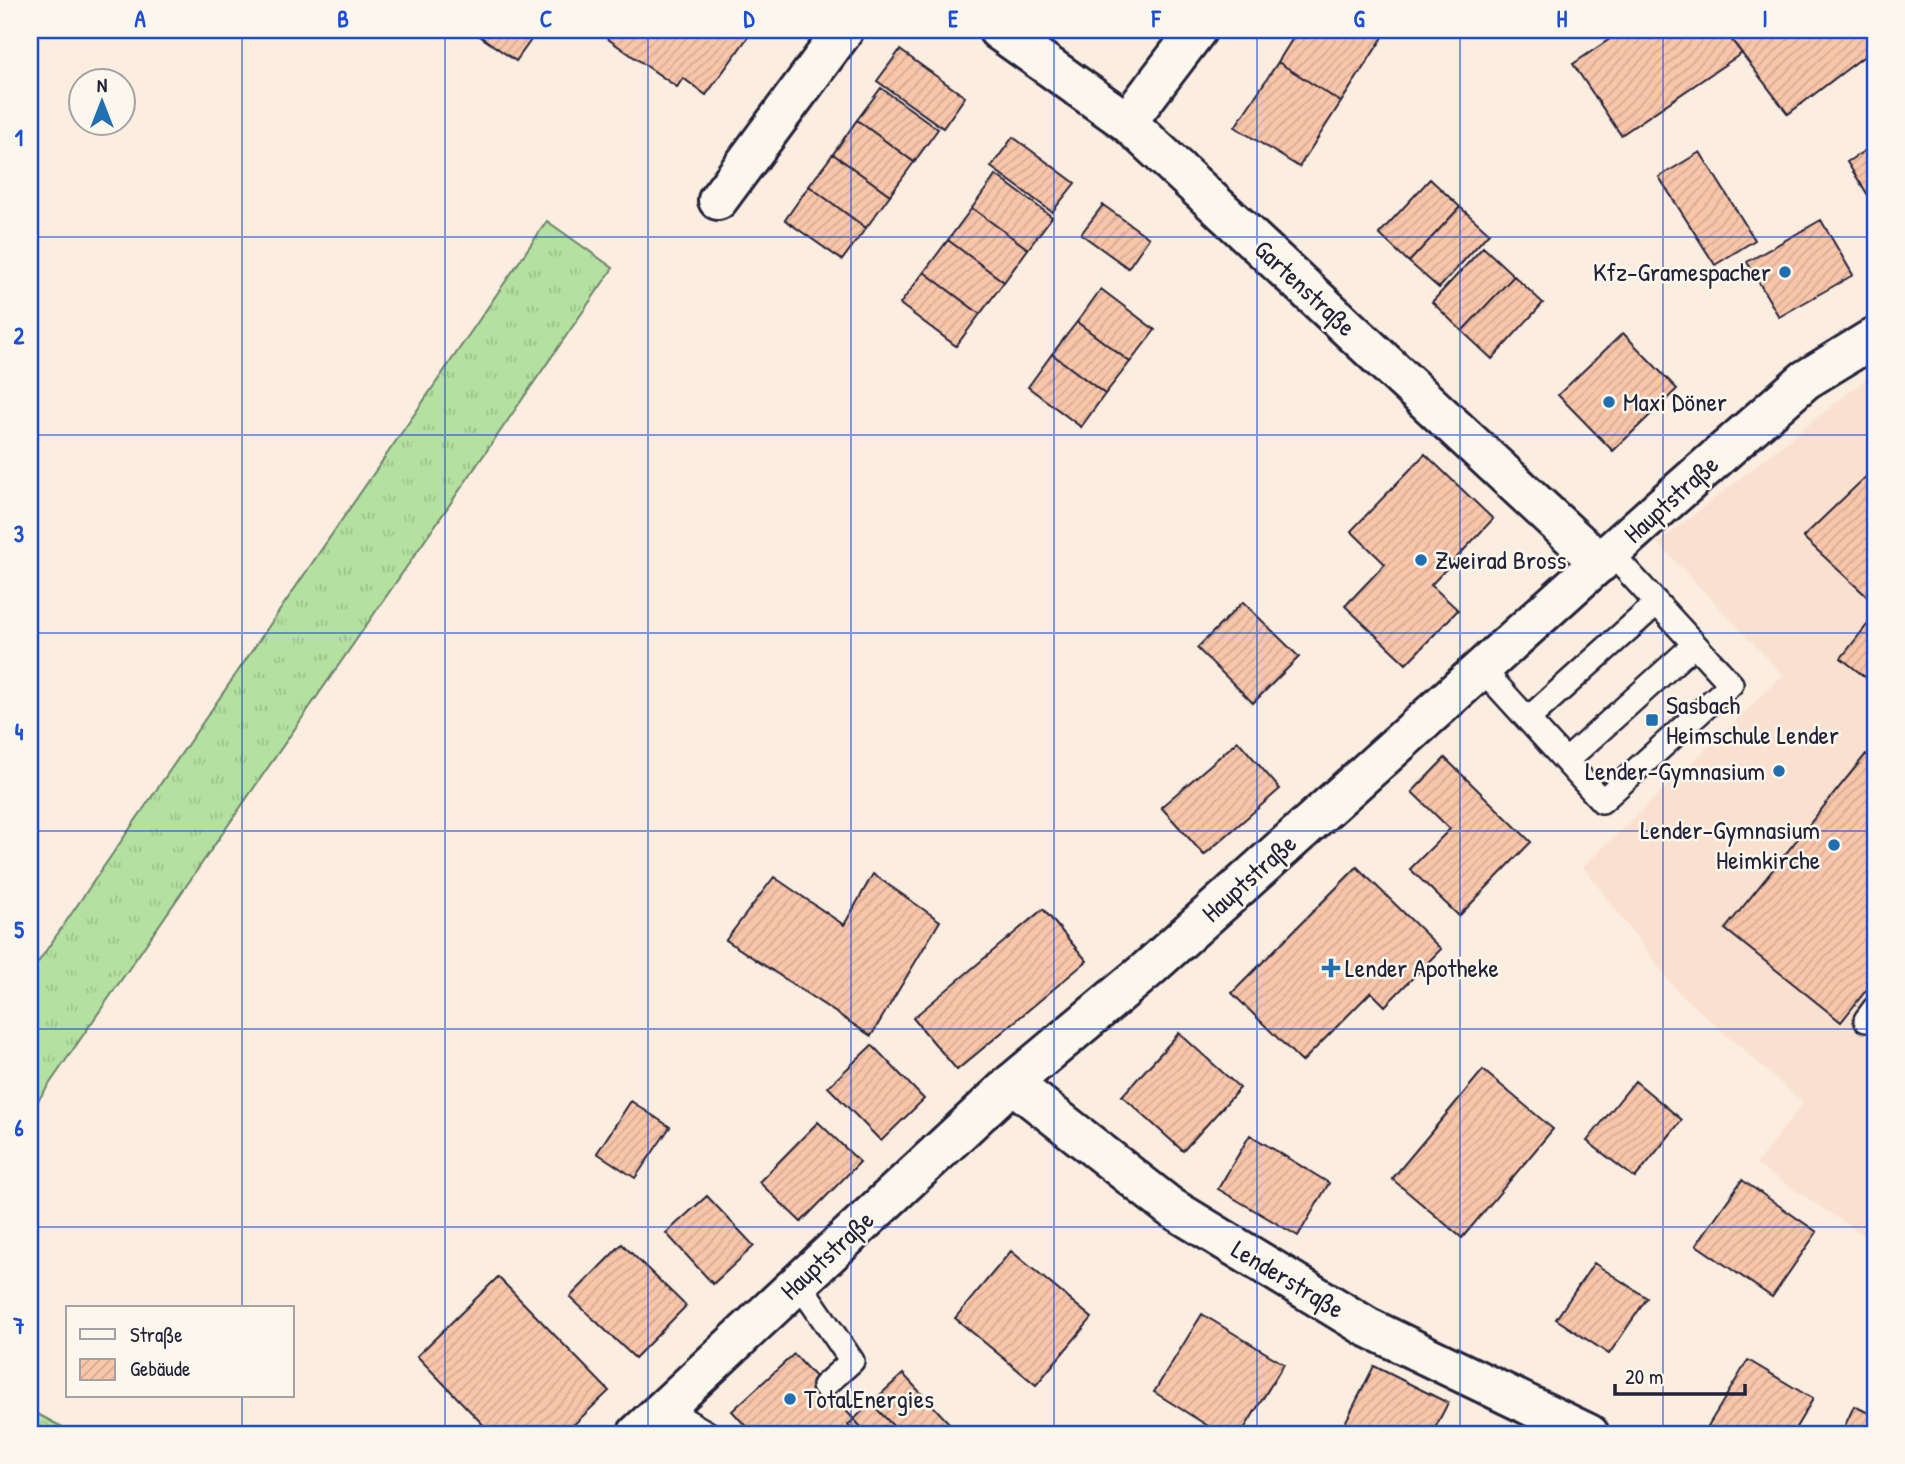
<svg xmlns="http://www.w3.org/2000/svg" width="1905" height="1464" font-family="'Patrick Hand',sans-serif">
	<defs>
		<pattern id="grass-tufts" width="24" height="20" patternUnits="userSpaceOnUse" patternTransform="scale(1.75)"><rect width="24" height="20" fill="#b4e19f"/><path d="M3 7l-1-3M5 7V3M7 7l1-3M15 17l-1-3M17 17v-4M19 17l1-3" fill="none" stroke="#9ac18a"/></pattern>
		<pattern id="forest-crowns" width="20" height="18" patternUnits="userSpaceOnUse" patternTransform="scale(1.75)"><rect width="20" height="18" fill="#b4e19f"/><path d="M2 6a3 3 0 1 1 6 0M12 15a3 3 0 1 1 6 0" fill="none" stroke="#9ac18a"/></pattern>
		<pattern id="building-hatch" width="6" height="6" patternUnits="userSpaceOnUse" patternTransform="scale(1.75)"><rect width="6" height="6" fill="#f9c6aa"/><path d="M-1 1l2-2M0 6l6-6M5 7l2-2" fill="none" stroke="#d5aa93"/></pattern>
	</defs>
	<rect width="100%" height="100%" fill="#fbeddf"/>
	<filter id="ink" filterUnits="userSpaceOnUse"><feTurbulence type="fractalNoise" baseFrequency=".0143" numOctaves="2"/><feDisplacementMap in="SourceGraphic" scale="14" xChannelSelector="R" yChannelSelector="G"/><feConvolveMatrix kernelMatrix="1 2 1 2 8 2 1 2 1" color-interpolation-filters="sRGB"/></filter>
	<g filter="url(#ink)">
		<path fill="#fae1cf" d="M1875 372V1243L1756 1164 1803 1103 1677 991 1583 867 1783 675 1658 543Z"/>
		<path fill="url(#grass-tufts)" stroke="#6b826d" stroke-width="2" d="M547 221 613 268 30 1112V974Z"/>
		<path fill="url(#forest-crowns)" stroke="#6b826d" stroke-width="2" d="M30 1410 75 1434H30Z"/>
		<path fill="url(#building-hatch)" stroke="#22223b" stroke-width="2" d="M471 30H538L516 61Z
			M595 30H753L706 95 683 78 677 87Z
			M1298 30H1371L1383 37 1341 102 1278 62Z
			M1623 30H1724L1742 53 1621 135 1573 64Z
			M1724 30H1865L1875 48 1788 114Z
			M900 50 965 97 943 128 877 81Z
			M1278 62 1341 102 1299 167 1235 127Z
			M881 88 938 129 914 162 857 120Z
			M857 120 914 162 890 195 833 154Z
			M1013 137 1075 183 1052 212 991 167Z
			M1875 144V206L1847 162Z
			M1700 152 1755 240 1715 265 1659 177Z
			M833 154 890 195 866 228 809 186Z
			M996 175 1052 217 1028 249 972 208Z
			M1430 179 1460 207 1409 262 1379 234Z
			M809 186 866 228 842 260 785 220Z
			M1103 205 1149 238 1128 268 1081 234Z
			M1460 207 1489 233 1439 288 1409 262Z
			M972 208 1028 249 1004 282 948 240Z
			M1821 220 1853 275 1779 317 1747 262Z
			M948 240 1004 282 980 314 924 272Z
			M1483 247 1514 276 1462 331 1432 302Z
			M924 272 980 314 956 346 900 304Z
			M1514 276 1543 303 1492 359 1462 331Z
			M1101 289 1155 330 1130 362 1077 322Z
			M1077 322 1130 362 1105 394 1052 354Z
			M1623 333 1677 389 1613 451 1558 395Z
			M1052 354 1105 394 1081 427 1028 387Z
			M1425 454 1493 519 1431 585 1458 610 1406 664 1345 606 1385 564 1351 531Z
			M1875 468V602L1874 603 1803 537Z
			M1243 602 1299 657 1253 703 1197 648Z
			M1875 615V685L1841 658Z
			M1238 741 1280 789 1204 855 1161 807Z
			M1866 754 1875 761V979L1841 1022 1725 929Z
			M1445 758 1531 842 1459 916 1410 869 1450 829 1412 792Z
			M1357 867 1441 949 1385 1006 1371 992 1302 1062 1232 993Z
			M873 874 940 921 871 1036 726 940 774 877 844 925Z
			M1043 909 1087 961 957 1070 913 1018Z
			M1179 1033 1240 1088 1183 1151 1122 1096Z
			M872 1045 924 1099 881 1141 828 1087Z
			M1483 1070 1553 1129 1462 1238 1392 1179Z
			M1635 1081 1682 1120 1635 1178 1587 1141Z
			M631 1101 670 1127 635 1178 597 1153Z
			M818 1122 860 1162 801 1222 759 1182Z
			M1250 1135 1329 1183 1298 1236 1218 1189Z
			M1742 1180 1817 1232 1772 1297 1696 1245Z
			M707 1196 754 1246 713 1284 666 1233Z
			M622 1244 686 1306 635 1358 570 1297Z
			M1011 1251 1092 1318 1036 1385 955 1318Z
			M1594 1263 1647 1298 1609 1354 1556 1319Z
			M498 1277 609 1391 564 1434H492L417 1356Z
			M1202 1314 1284 1364 1241 1434H1221L1154 1392Z
			M794 1354 861 1427 852 1434H753L732 1411Z
			M1748 1360 1813 1399 1792 1434H1723L1708 1426Z
			M1374 1366 1448 1403 1432 1434H1363L1344 1425Z
			M903 1374 949 1423 937 1434H901L871 1403Z
			M871 1403 901 1434H844L850 1428 848 1425Z
			M1854 1406 1875 1416V1434H1841Z"/>
		<g fill="none" stroke-linecap="round" stroke-linejoin="round">
			<g stroke="#22223b" stroke-width="28">
				<path id="service" d="M1482 669 1602 801 1731 684 1611 553
					M1528 719 1657 603
					M1566 761 1694 645
					M1866 1020 1875 1008
					M798 1282 852 1361 824 1386
					M664 1408 709 1434"/>
			</g>
			<g stroke="#22223b" stroke-width="44">
				<path id="minor" d="M998 30 1127 122 1600 563
					M1127 122 1197 30
					M718 200 844 30
					M1012 1083 1170 1207 1367 1327 1589 1434"/>
			</g>
			<g stroke="#22223b" stroke-width="44">
				<path id="tertiary" d="M637 1434 1012 1083 1147 970 1662 506 1805 380 1875 337"/>
			</g>
			<use href="#service" stroke="#fbf7ec" stroke-width="23"/>
			<use href="#minor" stroke="#fbf7ec" stroke-width="38"/>
			<use href="#tertiary" stroke="#fbf7ec" stroke-width="38"/>
		</g>
	</g>
	<path fill="none" stroke="#1d4ed8" stroke-width="2" stroke-opacity="0.55" d="M242 30V1308M445 30V1434M648 30V1434M851 30V1434M1054 30V1434M1257 30V1434M1460 30V1434M1663 30V1434M30 237H1875M30 435H1875M30 633H1875M30 831H1875M30 1029H1875M30 1227H1875M242 1396V1434"/>
	<g fill="#1f6fb2" stroke="#fbf7ec" stroke-width="2.5">
		<circle cx="1785" cy="272" r="7"/>
		<circle cx="1609" cy="402" r="7"/>
		<circle cx="1421" cy="560" r="7"/>
		<rect x="1645" y="713" width="14" height="14" rx="3.5"/>
		<circle cx="1779" cy="771" r="7"/>
		<circle cx="1834" cy="845" r="7"/>
		<path d="M1327.5 957.5h7v7h7v7h-7v7h-7v-7h-7v-7h7z"/>
		<circle cx="790" cy="1399" r="7"/>
	</g>
	<g text-anchor="middle" stroke-width="5" stroke-linejoin="round" paint-order="stroke">
		<g font-size="26" fill="#22223b" stroke="#fbf7ec" text-anchor="start">
			<text x="1771" y="281" text-anchor="end">Kfz-Gramespacher</text>
			<text x="1623" y="411">Maxi Döner</text>
			<text x="1435" y="569">Zweirad Bross</text>
			<text x="1666" y="714">Sasbach<tspan x="1666" dy="30">Heimschule Lender</tspan></text>
			<text x="1765" y="780" text-anchor="end">Lender-Gymnasium</text>
			<text x="1820" y="839" text-anchor="end">Lender-Gymnasium<tspan x="1820" dy="30">Heimkirche</tspan></text>
			<text x="1345" y="977">Lender Apotheke</text>
			<text x="804" y="1408">TotalEnergies</text>
		</g>
		<g font-size="26" fill="#22223b" stroke="#fbf7ec">
			<text transform="translate(1305 288) rotate(43)" y="9">Gartenstraße</text>
			<text transform="translate(1671 499) rotate(-42)" y="9">Hauptstraße</text>
			<text transform="translate(1249 878) rotate(-42)" y="9">Hauptstraße</text>
			<text transform="translate(827 1255) rotate(-43)" y="9">Hauptstraße</text>
			<text transform="translate(1288 1279) rotate(31)" y="9">Lenderstraße</text>
		</g>
	</g>
	<rect width="1905" height="1464" fill="none" stroke="#fbf7ec" stroke-width="77"/>
	<rect x="66" y="1306" width="228" height="91" fill="#fbf7ec" stroke="#a4a2a5" stroke-width="2"/>
	<rect x="80" y="1329" width="35" height="10" fill="#fbf7ec" stroke="#a4a2a5" stroke-width="2"/>
	<text x="130" y="1342" font-size="21" fill="#22223b">Straße</text>
	<rect x="80" y="1359" width="35" height="21" fill="url(#building-hatch)" stroke="#a4a2a5" stroke-width="2"/>
	<text x="130" y="1376" font-size="21" fill="#22223b">Gebäude</text>
	<g transform="translate(102 102)"><circle r="33" fill="#fbf7ec" stroke="#a4a2a5" stroke-width="2"/>
	<path d="M0-5L12 26L0 18L-12 26Z" fill="#1f6fb2"/>
	<text y="-10" font-size="19" font-weight="bold" text-anchor="middle" fill="#22223b">N</text>
	</g>
	<path d="M1615 1384v10h130v-10" fill="none" stroke="#22223b" stroke-width="3.5"/>
	<text x="1625" y="1384" font-size="21" fill="#22223b" stroke="#fbf7ec" stroke-width="5" paint-order="stroke">20 m</text>
	<rect x="38" y="38" width="1829" height="1388" fill="none" stroke="#1d4ed8" stroke-width="2.5"/>
	<g font-size="23" text-anchor="middle" font-weight="bold" fill="#1d4ed8">
		<text x="140" y="27">A</text>
		<text x="343" y="27">B</text>
		<text x="546" y="27">C</text>
		<text x="749" y="27">D</text>
		<text x="953" y="27">E</text>
		<text x="1156" y="27">F</text>
		<text x="1359" y="27">G</text>
		<text x="1562" y="27">H</text>
		<text x="1765" y="27">I</text>
		<text x="19" y="146">1</text>
		<text x="19" y="344">2</text>
		<text x="19" y="542">3</text>
		<text x="19" y="740">4</text>
		<text x="19" y="938">5</text>
		<text x="19" y="1136">6</text>
		<text x="19" y="1334">7</text>
	</g>
</svg>
